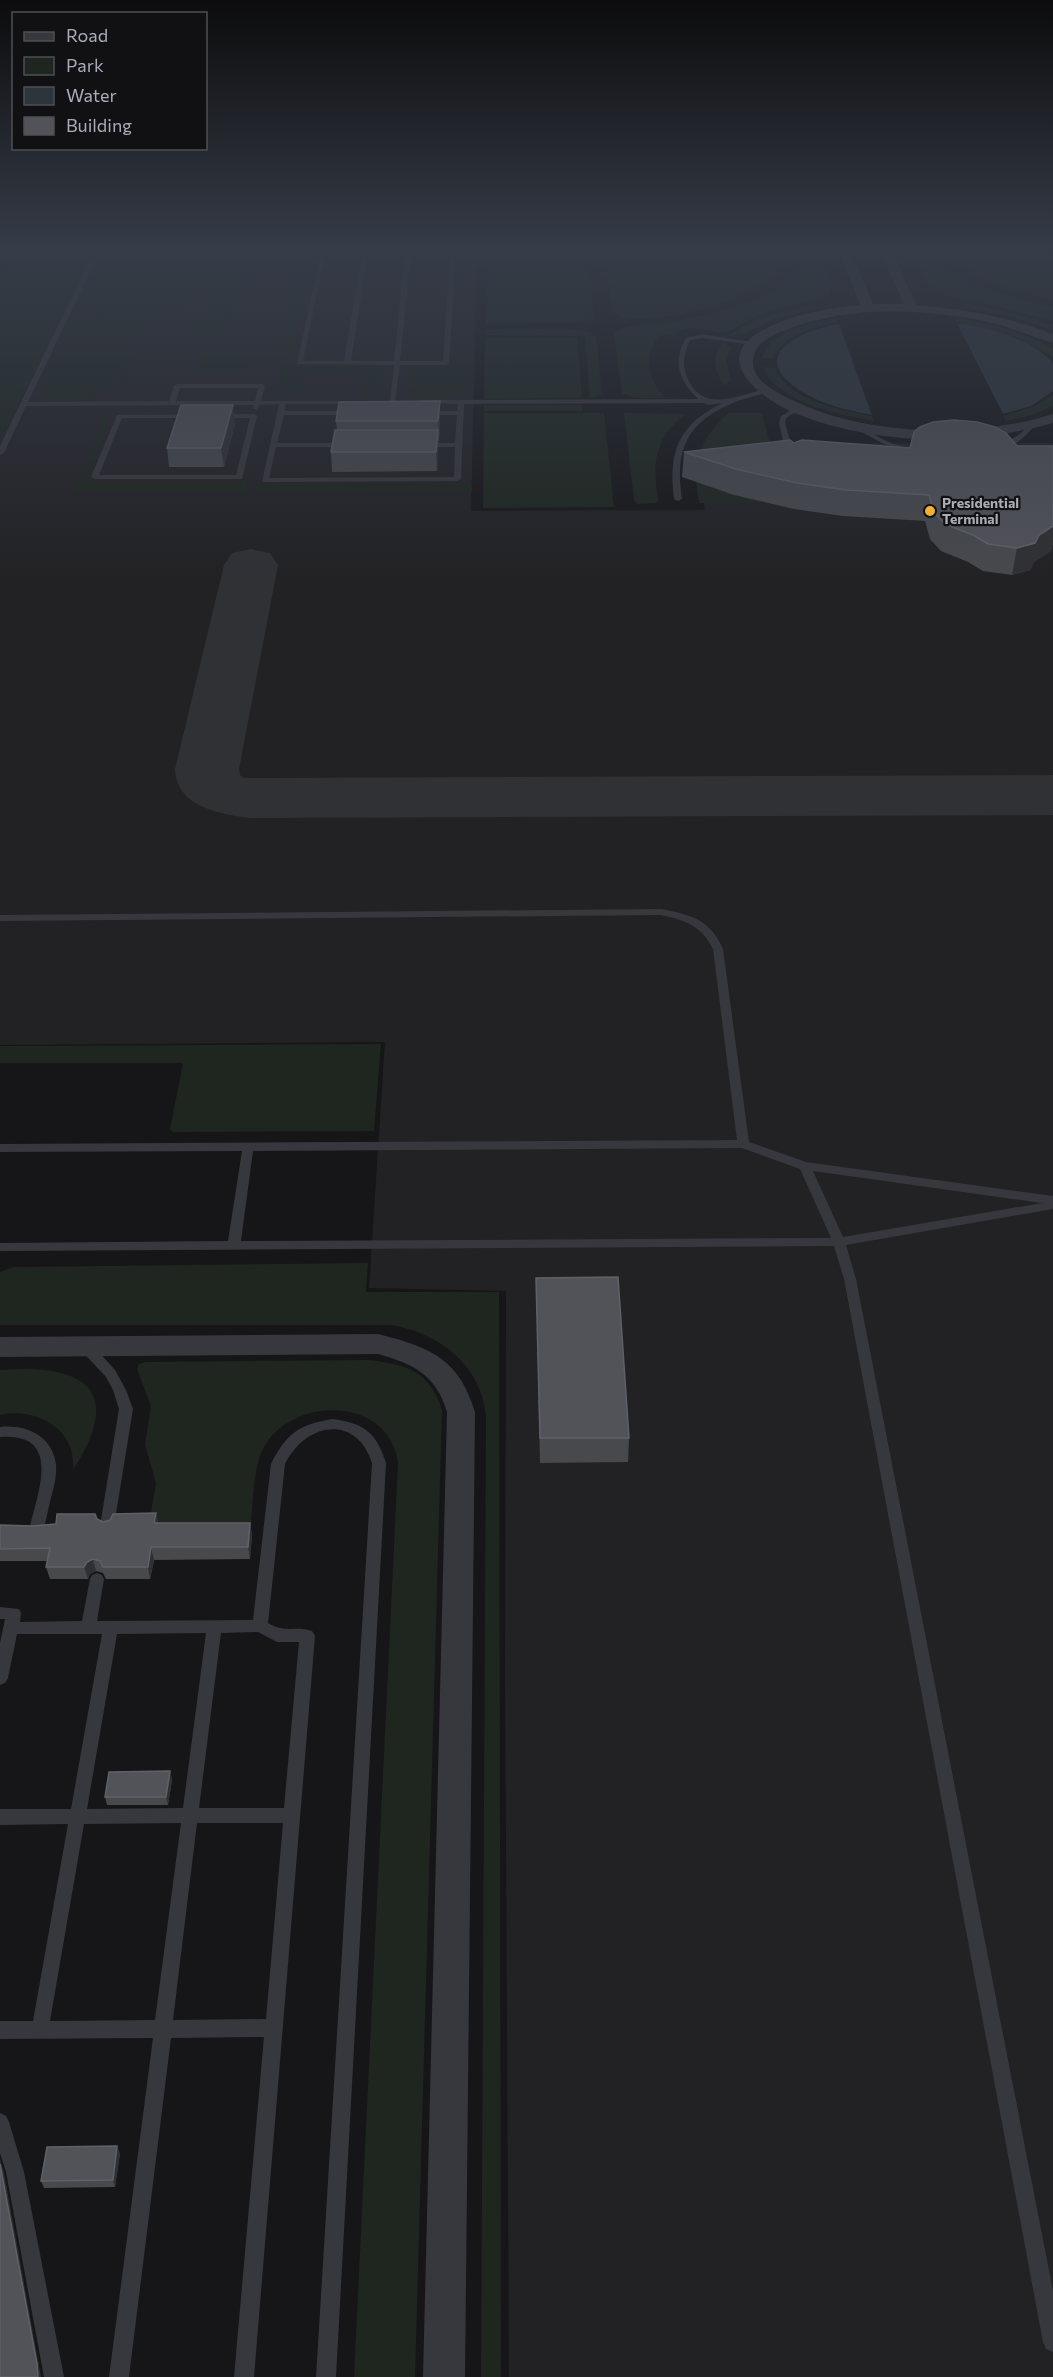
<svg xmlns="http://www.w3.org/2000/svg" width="1053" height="2377" font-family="Commissioner,sans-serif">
	<rect width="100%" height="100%" fill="#161618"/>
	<path fill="#222225" d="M80 247H477L471 511 705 510 699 476 718 444 1053 443V2377H509L505 1677 506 1291 369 1288 385 1042 0 1045V405Z"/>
	<path fill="#1e261f" d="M16 247H94L0 436V274Z
		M104 247H269L267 254H251L234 309H197L198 307 210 306 217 287H188L180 306 195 307 194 310H158L147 335H64L69 320 100 319 102 314 73 312Z
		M305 247H478L314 248 288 363H283L285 353H253L247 371H196L202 352H244L247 342H255L254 350H281Z
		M487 247H515L516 254H587L594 319 576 323 486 324Z
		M617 247H790C793 296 634 335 613 312L603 254H617Z
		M805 247H817L832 287 829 295 761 314 724 333 688 328 679 331 673 336 661 335C641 355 648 379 665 398H635L622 393 614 335 615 332C631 323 652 324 669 322 706 316 808 296 805 247Z
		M910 247H923C954 284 1009 297 1053 307V321L1007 309 940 294 929 286Z
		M939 247H1053V300C1015 291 966 279 939 247Z
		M966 304 1003 311 1053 325V330L1016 318 963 307Z
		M813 305 818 308 775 319 743 334 729 336C752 317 784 311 813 305Z
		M197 311H234L226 334 188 336Z
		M837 318 838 322C815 327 782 334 774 359L762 358C772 329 811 323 837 318Z
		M955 318C989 323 1023 331 1053 349V357L1016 337 957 322Z
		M486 330C508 330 580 324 596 336L602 395 590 398 585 337 583 336 486 335Z
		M485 337 577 338 582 398 484 399Z
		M71 342H132L135 343 123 371H117L111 386H100L94 399H48L37 391 58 344Z
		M723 342 731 347 726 361 731 380 725 386C714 371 711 357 723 342Z
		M282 366 383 367 379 396H361L364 372 303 373 298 396H276Z
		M411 367H475L474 395 408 396Z
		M763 367 775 368C789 401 840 410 872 416L874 421C840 415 778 403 763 367Z
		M121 373H163L160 382H125L123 386H116Z
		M1053 395V406L1032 415 1006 421 1003 416 1033 407Z
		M484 405H583V411H484Z
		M484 413H604L614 507 483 508Z
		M624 413 685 414C653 440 653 464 658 501L656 503 638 504 634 500Z
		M728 413H762L773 456 712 487 766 503H699C692 461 697 443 728 413Z
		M104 416H110L85 481 248 480 246 492H74Z
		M472 485V491L254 492 255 486Z
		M381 1044 374 1131 173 1132 170 1129 183 1063H0V1046Z
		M368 1263 366 1292H499L501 2377H481L486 1416C481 1365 440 1334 392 1325H0V1272L14 1267Z
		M368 1360C406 1364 430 1371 442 1410L415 2377H354L398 1463C390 1396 293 1395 264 1447 252 1468 253 1510 250 1534L149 1524 156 1483 145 1445 151 1406 137 1369 139 1364 146 1362Z
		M0 1370C17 1369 35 1368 51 1371 116 1381 99 1430 73 1470 77 1429 36 1407 0 1415Z"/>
	<path fill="#2c353c" d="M957 323C990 329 1030 337 1053 363V391L1031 406 1003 414Z
		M839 324 872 415C844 410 812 402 790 383 750 349 813 328 839 324Z"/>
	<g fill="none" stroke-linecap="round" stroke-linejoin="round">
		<path fill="#303135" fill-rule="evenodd" d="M251 549 270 553 278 565 239 769 240 775 244 778 1053 775V815L249 818C219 814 176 806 175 769L224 565 232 553Z"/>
		<path fill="#37383d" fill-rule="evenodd" d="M96 247H102L28 402 169 401 174 386 177 384H262L265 386 261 401H357L358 402 355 404H286L284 411H354L357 413 354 415H284L277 443H347L350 445 347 447H276L269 478 454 477 455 447H424L421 445 424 443H455L457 415H426L423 413 426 411H457L458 404 421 403 420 402 423 400 698 399C679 381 672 361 686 338L702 334 757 343 754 345 702 338 690 340C684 352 682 364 687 377 702 414 737 396 765 389L768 391C760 396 748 397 738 401 688 420 674 448 682 499L678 501 674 499C668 453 678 424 723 403L708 405 704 403 464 404 461 479 457 481 262 482 279 404 260 405 256 410 253 408 254 405 26 406 4 453 0 455V446ZM180 388H258L255 401H176Z
			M453 250 456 252 449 363 446 365H400L395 403 390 402 394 365 297 364 321 251ZM325 254H362L344 361H303ZM368 254H405L394 361H351ZM411 254H450L443 361H400Z
			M798 406 801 408 800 409 786 418 785 423 794 454 790 456 786 454 779 423 781 416Z
			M254 414 257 416 242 479H95L91 477 117 415ZM122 418H250L236 475H99Z
			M1031 423 1036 424C1028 434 1012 450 999 450V448L1021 433Z
			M851 424H855L886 441 915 451 912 453 882 443 851 426Z
			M661 909C691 915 710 919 723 949L749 1142 806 1162 1053 1196V1209L846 1245 856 1279 1053 2291V2352L1046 2349 1043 2342 844 1279 834 1246 0 1251V1243L228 1241 242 1151 0 1152V1144L737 1140 713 949C702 926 685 920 661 915L0 921V915ZM742 1148 800 1169 831 1238 241 1241 253 1151ZM813 1171 1042 1203 843 1237Z
			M84 1341 96 1349 115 1370 126 1390 133 1409 114 1526 112 1530 107 1532 102 1530 100 1526 119 1409 113 1390 106 1377 77 1346 79 1343Z
			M332 1419C364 1423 376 1432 386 1463L336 2377H316L372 1463C356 1413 305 1423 285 1464L268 1623C286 1634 295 1625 312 1631L315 1636 254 2377H234L264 2037 171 2038 129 2377H109L153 2038 0 2039V2021H33L68 1824 0 1825V1809H71L102 1634H17L8 1678 5 1683 0 1685V1643L5 1619H0V1607L19 1609 21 1613 20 1622 82 1621 90 1579 92 1575 97 1573 102 1575 104 1579 97 1621 253 1620 271 1464C286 1434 298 1425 332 1419ZM258 1632 277 1642H299L284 1808H199L221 1633ZM206 1633 183 1808 87 1809 117 1634ZM181 1823 155 2020 50 2021 84 1824ZM197 1823H283L266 2019 173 2020Z
			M0 1427C26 1424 53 1436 56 1465 57 1477 53 1490 50 1502 47 1513 46 1525 41 1534L36 1536 31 1534 29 1530C37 1494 64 1432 0 1437Z
			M0 2113 6 2116 9 2122 24 2172 64 2377H44L6 2172 0 2153Z"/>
		<path fill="#37383d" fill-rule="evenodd" d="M837 247H849L873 304H904L878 247H890L916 305C964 309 1009 317 1053 334V343C1031 337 1011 327 988 322 923 308 849 305 786 330 771 335 752 344 753 363 753 381 776 392 790 399 859 433 943 436 1018 423 1030 421 1041 417 1053 414V423C972 446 876 446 797 414 763 400 707 360 763 330 793 314 828 308 860 305Z
			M378 1334C429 1347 459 1358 475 1412L465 2377H423L447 1412C436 1375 414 1364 378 1354L0 1357V1337Z"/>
	</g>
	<path fill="#47494d" d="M440 401V421L439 441H438L437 471 332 472 331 452 337 430 336 421Z
		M235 424 224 467H169L167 448Z
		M794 443 910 448 1053 446V542L1051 551 1034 562 1030 570 1012 575 983 571 968 562 941 551 930 539 925 521 843 516 794 509 734 495 682 477 684 452Z
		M536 1278 629 1438 628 1462 540 1463Z
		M156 1513 158 1523H250L252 1535 250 1559 154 1560 150 1579H106L103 1573 96 1571 90 1574 88 1579H50L46 1567 47 1561H0V1525L33 1526 97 1519 103 1522Z
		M170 1771 172 1780 168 1805H107L105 1797Z
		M120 2153 115 2187 44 2188 41 2181Z"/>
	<path fill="#2f3033" d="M440 401V421L439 441 438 421Z
		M233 405 235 424 224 467 221 448Z
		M438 430V449L437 471 436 452Z
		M1053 526V542L1051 551 1034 562 1030 570 1012 575 1017 548Z
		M156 1513 159 1526 154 1523Z
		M250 1523 252 1535 250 1559 248 1547Z
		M151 1547 154 1560 150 1579 148 1567Z
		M93 1559 96 1571 90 1574 88 1579 84 1567 87 1562Z
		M170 1771 172 1780 168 1805 166 1797Z
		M117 2146 120 2153 115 2187 113 2180Z
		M0 2159 4 2173 41 2377H38L0 2164Z"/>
	<path fill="#525359" stroke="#5f6168" stroke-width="1.5" d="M440 401 438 421H336L339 402Z
		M181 405H233L221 448H167Z
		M954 420 977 422 995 427 1006 433 1017 446H1053V526L1039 535 1035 543 1017 548 988 544 973 535 945 524 934 512 929 495 846 490 797 483 736 469 684 452 790 440 794 443 802 440 910 448 914 432 920 427 933 422Z
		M335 430H438L436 452H331Z
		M618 1277 629 1438H540L536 1278Z
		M156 1513 154 1523H250L248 1547H151L148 1567H103L100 1561 93 1559 87 1562 84 1567H46L50 1548 0 1549V1525L33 1526 56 1524 57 1514H95L97 1519 103 1522 110 1520 113 1514Z
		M170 1771 166 1797H105L109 1772Z
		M117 2146 113 2180 41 2181 47 2147Z
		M0 2164 37 2364 38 2377H0Z"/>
	<linearGradient id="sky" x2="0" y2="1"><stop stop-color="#0c0c0d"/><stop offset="0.43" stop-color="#363c48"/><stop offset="1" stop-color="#363c48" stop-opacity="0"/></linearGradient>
	<rect width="1053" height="580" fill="url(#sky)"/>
	<circle fill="#f2b134" stroke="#111113" stroke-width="2" cx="930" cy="511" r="6"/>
	<g text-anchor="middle" stroke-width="4.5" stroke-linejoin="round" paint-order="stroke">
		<g font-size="14" font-weight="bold" fill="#a8adb8" stroke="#111113" text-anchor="start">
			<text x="942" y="508">Presidential<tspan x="942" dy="16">Terminal</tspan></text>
		</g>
	</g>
	<rect x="12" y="12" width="195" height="138" fill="#111113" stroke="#4d4f55" stroke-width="1.5"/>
	<rect x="24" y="32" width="30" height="9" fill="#37383d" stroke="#4d4f55" stroke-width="1.5"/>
	<text x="66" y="42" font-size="18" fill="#a8adb8">Road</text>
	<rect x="24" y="57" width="30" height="18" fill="#1e261f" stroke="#4d4f55" stroke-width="1.5"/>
	<text x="66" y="72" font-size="18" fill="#a8adb8">Park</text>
	<rect x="24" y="87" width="30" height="18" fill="#2c353c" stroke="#4d4f55" stroke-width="1.5"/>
	<text x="66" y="102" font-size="18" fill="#a8adb8">Water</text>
	<rect x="24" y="117" width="30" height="18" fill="#525359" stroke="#4d4f55" stroke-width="1.5"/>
	<text x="66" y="132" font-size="18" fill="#a8adb8">Building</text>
</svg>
